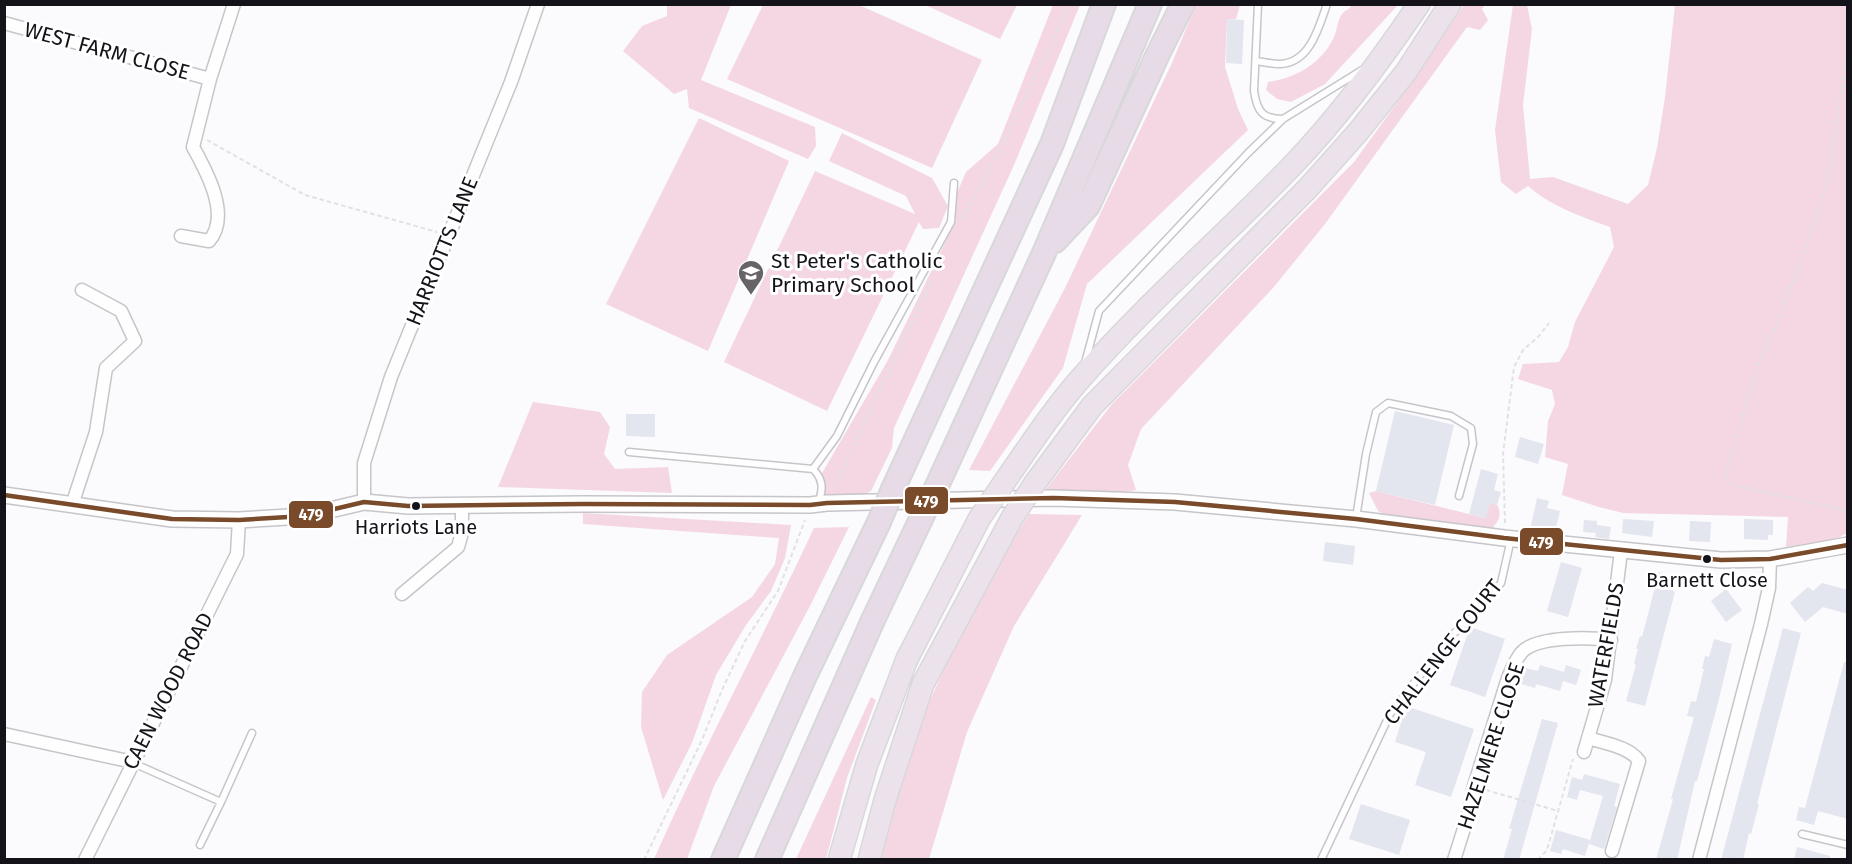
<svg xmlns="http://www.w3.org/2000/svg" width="1852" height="864" font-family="'Fira Sans',sans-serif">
	<rect width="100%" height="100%" fill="#fbfafc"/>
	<path fill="#f4d7e3" d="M1352 4 1398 5 1325 84 1291 102 1277 99 1266 90 1268 82C1295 78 1319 65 1332 41 1337 33 1337 21 1342 14 1346 9 1349 11 1352 4Z
		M667 5H731L701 80 815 127 816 146 808 159 689 108 687 89 674 94 623 51 642 26 667 16Z
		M763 5H859L982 60 932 168 727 79Z
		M925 5H1017L1000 39Z
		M1053 5H1080L1014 165 894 428 892 448 871 491 858 498 816 496 822 473 888 360 956 220V195L966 172 998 144Z
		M1196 5H1240L1236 19H1227L1225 67 1238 109 1248 130 1087 284 1063 368 990 471 969 470 1065 288 1171 65Z
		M1464 5H1485L1482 9 1488 20 1480 30 1467 27 1325 224 1273 288 1141 429 1128 465 1136 490 1117 493 1046 489 1112 404 1354 162 1417 75Z
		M1513 5H1527L1532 29 1523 105 1530 179 1553 177 1628 204 1648 185 1657 148 1665 97 1675 5H1847V533L1838 538 1786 547 1788 517 1623 513 1599 507 1562 495 1568 464 1545 457 1548 421 1555 404 1552 390 1518 379 1523 364 1559 362 1568 347 1575 322 1614 247 1610 227C1580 216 1552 207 1528 186L1516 194 1501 182 1495 130Z
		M699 118 789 161 708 351 606 304Z
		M842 133 932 178 948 206 939 228 923 229 919 222 827 411 724 362 815 171 915 214 906 196 829 161Z
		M533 402 600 412 610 427 604 454 615 469 668 467 672 493 498 487Z
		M1376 491 1485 518 1490 503 1497 505C1503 515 1498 522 1491 530L1392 519 1378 511 1369 493Z
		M583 513 791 525 785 558 771 591 746 625 716 675 692 743 663 800 641 727 642 692 667 655 752 597 775 564 779 538 583 524Z
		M1029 514 1082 515 1014 626 967 732 929 859 876 860 915 734 968 615Z
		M849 527 810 606 714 786 687 859H654C704 747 762 639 814 528Z
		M871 697 876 700 847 778 826 859H796Z"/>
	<path fill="#e3e5ef" d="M1227 19 1244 20 1242 64 1226 63Z
		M1395 411 1454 425 1435 505 1376 491Z
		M626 414H655V437L626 436Z
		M1520 437 1544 444 1538 464 1515 457Z
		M1481 469 1498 474 1494 490 1501 492 1497 505 1490 503 1486 518 1469 514Z
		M1537 498 1549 501 1547 508 1560 511 1555 532 1531 526Z
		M1623 519 1654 521 1652 537 1622 533Z
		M1744 519 1773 520V535H1768V540L1744 539Z
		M1584 520 1597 521V525L1611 527 1609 539 1595 537 1596 533 1583 532Z
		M1690 521 1711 522 1710 542 1689 541Z
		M1325 542 1355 546 1353 565 1323 561Z
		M1561 562 1582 568 1568 617 1547 611Z
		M1659 572 1677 577 1673 591 1675 592 1645 706 1626 701 1636 665 1634 664 1638 649H1636L1640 636 1642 637Z
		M1822 583 1848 590V614L1823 607 1805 622 1790 603 1808 587 1813 591Z
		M1726 589 1742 610 1726 622 1711 601Z
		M1470 627 1505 639 1485 697 1450 685Z
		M1783 628 1801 633 1757 804H1759L1751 834 1749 833 1743 860H1721Z
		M1714 639 1732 644 1718 703 1697 781H1695L1677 860H1656L1673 799H1671L1694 717 1687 716 1691 701 1696 702 1704 669H1702L1705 656 1709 657Z
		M1844 662H1848V819L1818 811 1814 825 1796 820 1799 807 1805 808Z
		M1540 665 1564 672 1566 665 1581 670 1576 685 1563 681 1560 691 1536 684 1535 688 1521 684 1525 668 1538 671Z
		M1406 706 1474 729 1451 797 1415 785 1426 752 1395 742Z
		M1542 719 1558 723 1519 860H1503L1512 829H1509Z
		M1584 774 1620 784 1614 806 1617 807 1604 849 1589 844 1603 796 1580 790 1577 800 1567 797 1572 777 1582 780Z
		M1361 804 1410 820 1399 855 1349 839Z
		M1556 830 1590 840 1585 856 1563 849 1561 854 1550 851Z
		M1797 847 1830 856V860H1794Z"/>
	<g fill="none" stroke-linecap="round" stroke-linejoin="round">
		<g stroke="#c6c5c9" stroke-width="9">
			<path id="service" d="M1258 4 1254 91C1257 111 1262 119 1283 119
				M1256 61C1264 62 1272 64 1280 64 1310 63 1319 27 1327 4
				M1085 363 1099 311 1248 153 1283 119 1362 70
				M629 452 813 469C824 480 823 490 818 504
				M813 469 837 436 874 362 951 222 954 183
				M1356 518 1366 454 1376 412 1388 403 1451 416 1471 428 1473 444 1459 496
				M133 763 221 802 200 845
				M221 802 252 733
				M1802 834 1848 845
				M1321 860 1390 714 1448 639 1482 607 1501 583 1511 539"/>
		</g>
		<g stroke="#c6c5c9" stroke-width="15">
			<path id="minor" d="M4 23 210 79
				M181 236 209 241C231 216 207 172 193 147L210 79 234 4
				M364 502V463L391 377 511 82 538 4
				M72 505 96 432 106 368 135 341 121 311 82 290
				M402 594 458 547 462 533V505
				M4 734 133 762
				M1588 738C1604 743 1630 747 1639 761L1612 851
				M1584 752 1605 680 1621 551
				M85 860 237 554 239 520
				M1454 860 1467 819 1474 786 1508 678C1512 669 1515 660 1522 652 1537 636 1589 637 1611 640
				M1699 860 1761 624 1769 588 1770 559"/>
		</g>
		<g stroke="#c6c5c9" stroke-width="18">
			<path id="tertiary" d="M4 495 172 519 239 520 305 516 364 502 408 506 583 504 810 505 827 503 1054 498 1175 502 1356 519 1504 538 1721 560 1770 559 1848 545"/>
		</g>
		<g stroke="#d8d8da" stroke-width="24">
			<path id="trunk" d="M1035 483 1092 406 1309 187 1358 132 1406 72 1450 4
				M1003 484C1028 448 1052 411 1081 378 1146 304 1221 239 1290 168 1338 118 1380 62 1419 4
				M839 860 867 764 907 659 979 519
				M869 860 885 800 923 684 1012 518"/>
		</g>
		<g stroke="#d8d8da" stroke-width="26">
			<path id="motorway" d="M1055 241 1088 206 1158 54 1183 4
				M936 488 1044 253 1150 4
				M893 489 1052 144 1104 4
				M723 860 806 674 879 522
				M767 860 873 620 920 521"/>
		</g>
		<path stroke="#e2e1e2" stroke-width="2" stroke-dasharray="4.5 3" stroke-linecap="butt" d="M1848 46 1827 186 1778 322 1759 363 1725 476 1732 485 1836 508 1848 512
			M207 140 305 195 437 232
			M962 219 1003 143 1070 4
			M834 487 933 278
			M1505 523 1503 454 1514 367 1523 350 1538 337 1549 323
			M1486 790 1558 811
			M644 860 702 740 722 690 745 641 778 591 805 520
			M1538 860 1547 850 1573 759"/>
		<use href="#service" stroke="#fefeff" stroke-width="6"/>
		<use href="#minor" stroke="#fefeff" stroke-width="12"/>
		<use href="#tertiary" stroke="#fefeff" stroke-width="15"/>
		<use href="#trunk" stroke="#ece2ec" stroke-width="21"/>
		<use href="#motorway" stroke="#e7dbe8" stroke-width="22"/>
		<g stroke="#d8d8da" stroke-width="24" stroke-linecap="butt">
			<path id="trunk-bridge" d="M1012 518 1035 483
				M979 519 1003 484"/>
		</g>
		<g stroke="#d8d8da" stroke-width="26" stroke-linecap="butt">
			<path id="motorway-bridge" d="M920 521 936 488
				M879 522 893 489"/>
		</g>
		<use href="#trunk-bridge" stroke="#ece2ec" stroke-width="21"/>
		<use href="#motorway-bridge" stroke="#e7dbe8" stroke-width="22"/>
		<g stroke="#fff" stroke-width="9">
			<path id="bus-1" d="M4 495 172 519 239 520 305 516 364 502 408 506 583 504 810 505 827 503 1054 498 1175 502 1356 519 1504 538 1721 560 1770 559 1848 545"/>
		</g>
		<use href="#bus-1" stroke="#7a4b2a" stroke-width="4.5"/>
	</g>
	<defs>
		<g id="school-pin" transform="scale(1.35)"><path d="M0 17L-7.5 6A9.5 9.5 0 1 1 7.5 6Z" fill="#666469" stroke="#fff"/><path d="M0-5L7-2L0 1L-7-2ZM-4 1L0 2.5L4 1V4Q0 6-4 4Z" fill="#fff"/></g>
	</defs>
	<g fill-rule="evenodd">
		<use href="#school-pin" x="751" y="273"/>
	</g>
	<g fill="#15131a" stroke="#fff" stroke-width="2">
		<circle cx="416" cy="506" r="5"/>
		<circle cx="1707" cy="559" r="5"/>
	</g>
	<g text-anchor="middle" stroke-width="6" stroke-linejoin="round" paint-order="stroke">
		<g font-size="20" fill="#15131a" stroke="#fff">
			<text x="416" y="534">Harriots Lane</text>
			<text x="1707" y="587">Barnett Close</text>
		</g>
		<g font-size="21" fill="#15131a" stroke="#fff">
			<text transform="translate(107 51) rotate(15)" y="7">WEST FARM CLOSE</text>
			<text transform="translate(442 251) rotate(-68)" y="7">HARRIOTTS LANE</text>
			<text transform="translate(1606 645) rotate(-80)" y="7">WATERFIELDS</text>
			<text transform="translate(1443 652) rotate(-52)" y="7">CHALLENGE COURT</text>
			<text transform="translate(168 691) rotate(-63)" y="7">CAEN WOOD ROAD</text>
			<text transform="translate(1491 746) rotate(-72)" y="7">HAZELMERE CLOSE</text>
		</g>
		<g font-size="21" fill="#15131a" stroke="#fff" text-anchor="start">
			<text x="771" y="268">St Peter's Catholic<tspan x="771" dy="24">Primary School</tspan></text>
		</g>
	</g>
	<g stroke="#fff" stroke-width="2">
		<rect x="904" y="486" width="45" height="29" rx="6" fill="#7a4b2a"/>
		<rect x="288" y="500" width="46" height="29" rx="6" fill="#7a4b2a"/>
		<rect x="1519" y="527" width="45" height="29" rx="6" fill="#7a4b2a"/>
	</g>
	<g font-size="16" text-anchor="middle" font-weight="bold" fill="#fff">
		<text x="926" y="507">479</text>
		<text x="311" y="520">479</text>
		<text x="1541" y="548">479</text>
	</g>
	<rect width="1852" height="864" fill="none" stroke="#15131a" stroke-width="12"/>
</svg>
